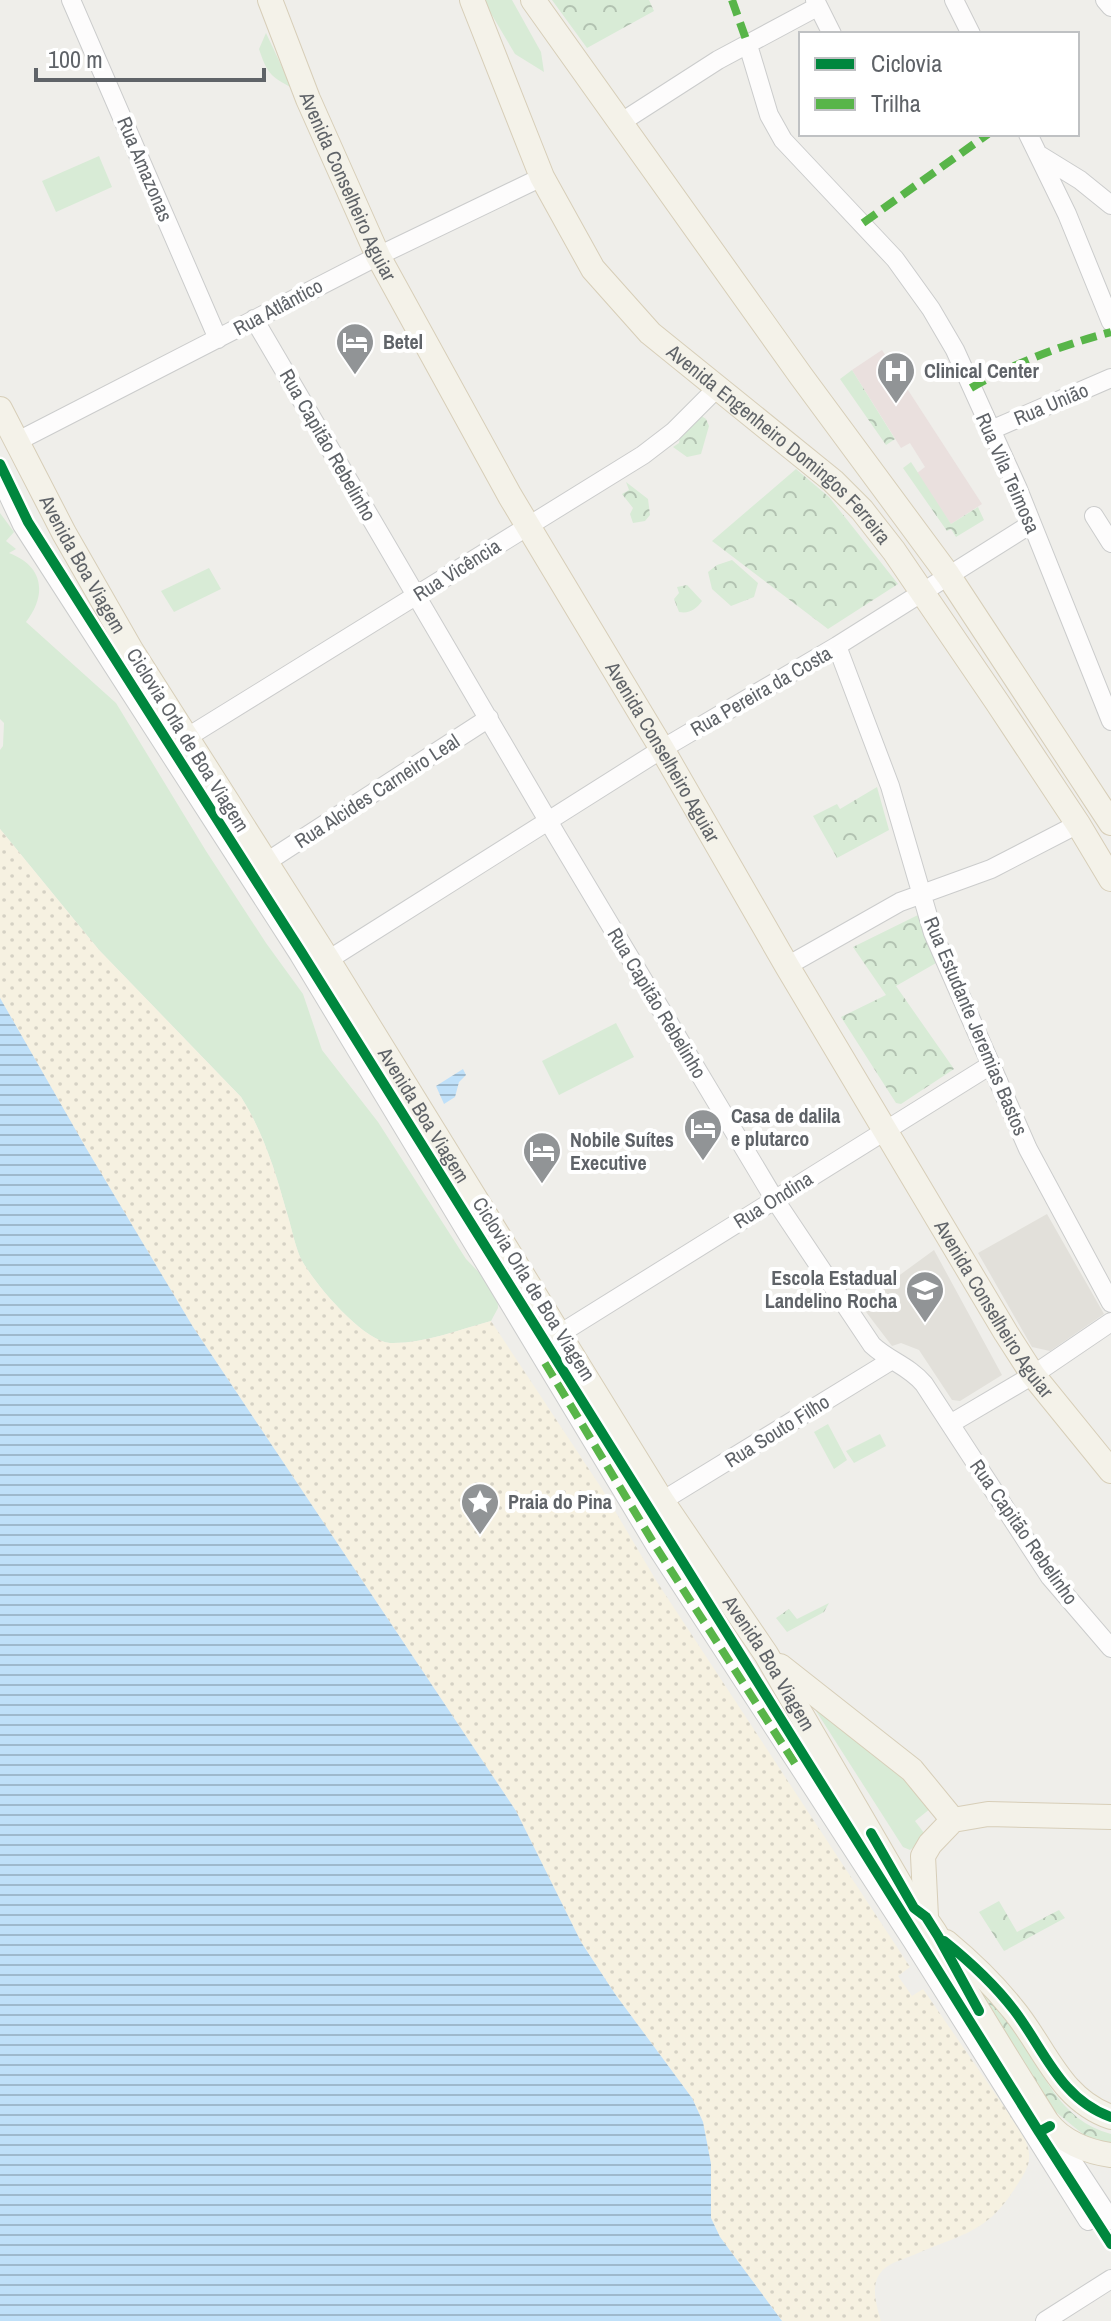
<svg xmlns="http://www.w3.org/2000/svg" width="1111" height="2321" font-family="'Archivo Narrow',sans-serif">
	<defs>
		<pattern id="forest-crowns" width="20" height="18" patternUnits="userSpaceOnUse" patternTransform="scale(2)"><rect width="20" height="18" fill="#d8ebd6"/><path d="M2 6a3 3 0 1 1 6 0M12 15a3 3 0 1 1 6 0" fill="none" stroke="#b2c2b1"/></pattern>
		<pattern id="sand-dots" width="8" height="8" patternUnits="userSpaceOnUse" patternTransform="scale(2)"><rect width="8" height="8" fill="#f6f1e1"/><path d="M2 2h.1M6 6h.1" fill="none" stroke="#d5d1c4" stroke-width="1.8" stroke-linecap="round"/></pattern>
		<pattern id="water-rules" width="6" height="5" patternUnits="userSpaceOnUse" patternTransform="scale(2)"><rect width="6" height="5" fill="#bfe0f9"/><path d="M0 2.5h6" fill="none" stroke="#9eb9cd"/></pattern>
	</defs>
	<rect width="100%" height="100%" fill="#efeeea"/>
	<path fill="#e2e0da" d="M1047 1214 1104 1314 1050 1351 1032 1347 978 1253Z
		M934 1250 1002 1375 960 1401 952 1400 919 1350 901 1343 892 1346 860 1304Z"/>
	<path fill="#eae0de" d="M882 350 982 504 951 524 916 474 925 467 910 443 901 448 852 370Z"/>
	<path fill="#d8ebd6" d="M483 0H512L541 52 544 72 515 54Z
		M266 33 292 88C270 76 267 73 259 49Z
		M99 156 112 187 56 212 42 181Z
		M0 513 14 532 6 541 16 549 9 553C44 566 47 595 26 622L116 703 206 851 266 943 303 994 322 1050 378 1122 466 1259 497 1291 498 1308 491 1321C458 1330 424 1344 390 1343 362 1341 312 1281 300 1257 294 1243 291 1225 286 1210 275 1170 263 1132 241 1097L99 950 0 829V750L3 746 4 723 0 719Z
		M209 568 221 589 174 612 161 591Z
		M616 1023 634 1057 559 1095 542 1061Z
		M828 1424 847 1460 834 1469 814 1432Z
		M880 1434 886 1446 854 1463 846 1451Z
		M802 1689 936 1804 915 1821 927 1837 910 1850 903 1847Z"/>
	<path fill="url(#forest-crowns)" d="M552 0H649L654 11 587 48Z
		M852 370 895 439 886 445 840 379Z
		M700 415 706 419 709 426 701 454 687 457 673 447 679 443 680 437Z
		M911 462 951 524 978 507 984 520 956 537 951 529 947 531 903 468Z
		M796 469 829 497 898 584 828 629 712 541Z
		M626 482 648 499 650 515 645 521 633 523 630 514 633 508 622 494 629 490Z
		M732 560 758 583 754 597 731 606 712 589 708 572 717 565Z
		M687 585 702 601C696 609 690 614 679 612L674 599 679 593 677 587Z
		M877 787 889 830 837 858 813 816 837 804 840 809Z
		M920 914 936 963 896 986 954 1069 901 1104 896 1103 841 1017 886 995 853 947Z
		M829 1603 824 1612 787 1632 776 1618 789 1609 797 1619Z
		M999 1901 1017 1932 1059 1910 1065 1918 1004 1951 979 1912Z
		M976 1983C987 1996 999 2008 1009 2021 1041 2063 1054 2119 1111 2134V2144L1084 2135 1051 2108Z"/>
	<path fill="url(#sand-dots)" d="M0 829 99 950 241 1097C263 1132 275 1170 286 1210 291 1225 294 1242 300 1257 312 1281 362 1341 390 1343 424 1344 458 1330 491 1321L602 1489 657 1582 910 1967 898 1976 912 1996 923 1989 1023 2134C1033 2158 1031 2163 1017 2185 989 2231 966 2233 918 2253 908 2258 893 2261 884 2269 869 2282 876 2304 881 2321H782L720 2237 711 2218V2164L703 2122 692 2098 615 1994 581 1942 516 1811 193 1327 86 1148 0 998Z"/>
	<path fill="url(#water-rules)" d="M0 998 86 1148 193 1327 516 1811 581 1942 615 1994 692 2098 703 2122 711 2164V2218L720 2237 782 2321H0Z
		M463 1069 466 1075 459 1082 455 1097 444 1104 436 1086Z"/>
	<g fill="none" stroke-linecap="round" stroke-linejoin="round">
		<g stroke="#cbcccc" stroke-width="20">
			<path id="minor" d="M71 0 218 339
				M815 0 832 34
				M954 0 971 34
				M1105 0 1111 7
				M748 45 769 115 783 140 895 259 931 309 955 350 1018 489 1111 721
				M620 123 718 60 817 7
				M1028 134 1067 214 1111 322
				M1041 156 1080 180 1111 205
				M254 319 557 836 775 1200 872 1345C889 1361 909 1366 924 1384L1050 1577 1111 1648
				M991 430 1111 378
				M16 442 378 256 542 177
				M0 478 22 525 299 955 656 1547 912 1941 1088 2221
				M1094 516 1111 543
				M837 646 890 786 933 933 1028 1149 1111 1303
				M186 738 643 455 673 432 717 388
				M265 863 489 718
				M328 960 662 749 837 646 1031 524
				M787 966 900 902 991 869 1078 824
				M558 1335 989 1066
				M950 1424 1033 1375 1111 1322
				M662 1501 892 1360
				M1055 2135 1111 2220
				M1045 2321 1111 2279"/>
		</g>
		<g stroke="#d7ceb8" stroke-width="26">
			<g id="major">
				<path id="s1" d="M270 0 308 99 378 256 510 496 662 749 787 966 1006 1333 1033 1375 1111 1471"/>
				<path id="s2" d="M472 0 542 177 593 269 650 333 833 481 862 510 894 551 997 702 1078 824 1111 879"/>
				<path d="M533 0 801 376 948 575 1111 823"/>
				<path id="s3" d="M0 409 64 533 131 650 328 960 662 1501 766 1654 914 1908C936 1926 944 1951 957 1975 986 2025 1017 2074 1047 2122 1062 2142 1088 2152 1111 2155"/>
				<path d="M780 1666 912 1770 953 1820"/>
				<path d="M926 1917 923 1856 930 1844 953 1820 988 1814 1111 1817"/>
				<path d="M946 1942C970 1962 993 1984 1012 2008 1045 2047 1059 2099 1111 2117"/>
			</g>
		</g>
		<use href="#minor" stroke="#fdfcfc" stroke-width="18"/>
		<use href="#major" stroke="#f4f2e9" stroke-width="24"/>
		<path stroke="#58b549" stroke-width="8" stroke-dasharray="16 8" stroke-linecap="butt" d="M732 0 748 45
			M863 223 988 134
			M971 388C1014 363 1063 345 1111 332
			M545 1363 656 1547 799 1770"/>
		<g stroke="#fff" stroke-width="15">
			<path id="cycleway" d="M0 464 28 522 302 953 1039 2132
				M871 1833 914 1908 926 1917 938 1936 979 2011
				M944 1941C969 1961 994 1984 1014 2010 1044 2049 1060 2099 1111 2117
				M1050 2126 1039 2132 1111 2244"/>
		</g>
		<use href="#cycleway" stroke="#00873e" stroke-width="10"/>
	</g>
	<defs>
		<g id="hotel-pin" transform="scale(2)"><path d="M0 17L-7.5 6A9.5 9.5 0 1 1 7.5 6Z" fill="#919496" stroke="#fff"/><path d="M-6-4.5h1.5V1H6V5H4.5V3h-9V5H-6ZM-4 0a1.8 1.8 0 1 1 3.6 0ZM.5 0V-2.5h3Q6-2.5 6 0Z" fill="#fff"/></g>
		<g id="hospital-pin" transform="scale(2)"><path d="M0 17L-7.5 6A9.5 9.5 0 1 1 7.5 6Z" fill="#919496" stroke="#fff"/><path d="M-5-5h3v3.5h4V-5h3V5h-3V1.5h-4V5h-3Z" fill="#fff"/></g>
		<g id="school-pin" transform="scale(2)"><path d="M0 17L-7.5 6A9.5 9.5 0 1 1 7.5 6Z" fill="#919496" stroke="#fff"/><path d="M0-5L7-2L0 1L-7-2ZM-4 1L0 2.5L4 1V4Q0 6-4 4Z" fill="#fff"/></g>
		<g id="sight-pin" transform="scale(2)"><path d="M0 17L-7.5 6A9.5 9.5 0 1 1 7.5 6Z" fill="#919496" stroke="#fff"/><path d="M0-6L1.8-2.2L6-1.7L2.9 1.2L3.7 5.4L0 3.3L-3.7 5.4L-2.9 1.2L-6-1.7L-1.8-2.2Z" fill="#fff"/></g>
	</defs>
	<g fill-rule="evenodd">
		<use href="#hotel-pin" x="355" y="342"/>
		<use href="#hospital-pin" x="896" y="371"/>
		<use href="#hotel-pin" x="703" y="1128"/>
		<use href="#hotel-pin" x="542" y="1151"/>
		<use href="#school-pin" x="925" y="1290"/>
		<use href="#sight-pin" x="480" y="1502"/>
	</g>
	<g text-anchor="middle" stroke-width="8" stroke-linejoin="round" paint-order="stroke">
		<g font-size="20" fill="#5f6368" stroke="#fff">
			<text transform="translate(145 169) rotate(67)" y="7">Rua Amazonas</text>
			<text dy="7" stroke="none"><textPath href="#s1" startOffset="202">Avenida Conselheiro Aguiar</textPath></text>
			<text transform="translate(278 307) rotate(-28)" y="7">Rua Atlântico</text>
			<text transform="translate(1051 404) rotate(-23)" y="7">Rua União</text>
			<text transform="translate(328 445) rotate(60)" y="7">Rua Capitão Rebelinho</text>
			<text dy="7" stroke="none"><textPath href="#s2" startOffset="552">Avenida Engenheiro Domingos Ferreira</textPath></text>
			<text transform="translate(1008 473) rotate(66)" y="7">Rua Vila Teimosa</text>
			<text dy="7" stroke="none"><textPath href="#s3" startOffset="176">Avenida Boa Viagem</textPath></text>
			<text transform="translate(457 570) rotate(-32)" y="7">Rua Vicência</text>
			<text transform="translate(761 691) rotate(-30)" y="7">Rua Pereira da Costa</text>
			<text transform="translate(188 740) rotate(58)" y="7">Ciclovia Orla de Boa Viagem</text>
			<text dy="7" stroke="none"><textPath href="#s1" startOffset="850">Avenida Conselheiro Aguiar</textPath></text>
			<text transform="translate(377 791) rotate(-33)" y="7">Rua Alcides Carneiro Leal</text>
			<text transform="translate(657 1003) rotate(59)" y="7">Rua Capitão Rebelinho</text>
			<text transform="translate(976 1026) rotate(67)" y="7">Rua Estudante Jeremias Bastos</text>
			<text dy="7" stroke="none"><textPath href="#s3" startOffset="824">Avenida Boa Viagem</textPath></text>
			<text transform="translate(773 1200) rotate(-32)" y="7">Rua Ondina</text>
			<text transform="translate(534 1289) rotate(58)" y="7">Ciclovia Orla de Boa Viagem</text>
			<text dy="7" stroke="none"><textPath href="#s1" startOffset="1498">Avenida Conselheiro Aguiar</textPath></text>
			<text transform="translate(777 1431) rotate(-32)" y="7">Rua Souto Filho</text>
			<text transform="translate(1024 1532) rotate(55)" y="7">Rua Capitão Rebelinho</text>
			<text dy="7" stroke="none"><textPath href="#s3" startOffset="1472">Avenida Boa Viagem</textPath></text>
		</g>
		<g font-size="20" font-weight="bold" fill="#5f6368" stroke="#fff" text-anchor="start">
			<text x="383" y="349">Betel</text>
			<text x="924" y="378">Clinical Center</text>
			<text x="731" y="1123">Casa de dalila<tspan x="731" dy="23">e plutarco</tspan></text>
			<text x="570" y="1147">Nobile Suítes<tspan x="570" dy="23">Executive</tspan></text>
			<text x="897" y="1285" text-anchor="end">Escola Estadual<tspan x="897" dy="23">Landelino Rocha</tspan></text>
			<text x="508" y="1509">Praia do Pina</text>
		</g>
	</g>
	<rect x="799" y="32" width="280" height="104" fill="#ffffff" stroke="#bfc1c3" stroke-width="2"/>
	<rect x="815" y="58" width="40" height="12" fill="#00873e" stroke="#bfc1c3" stroke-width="2"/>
	<text x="871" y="72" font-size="24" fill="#5f6368">Ciclovia</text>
	<rect x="815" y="98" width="40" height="12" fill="#58b549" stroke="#bfc1c3" stroke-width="2"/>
	<text x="871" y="112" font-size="24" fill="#5f6368">Trilha</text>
	<path d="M36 68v12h228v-12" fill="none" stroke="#5f6368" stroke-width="4"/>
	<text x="48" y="68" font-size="24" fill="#5f6368" stroke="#ffffff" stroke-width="6" paint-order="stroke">100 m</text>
</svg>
